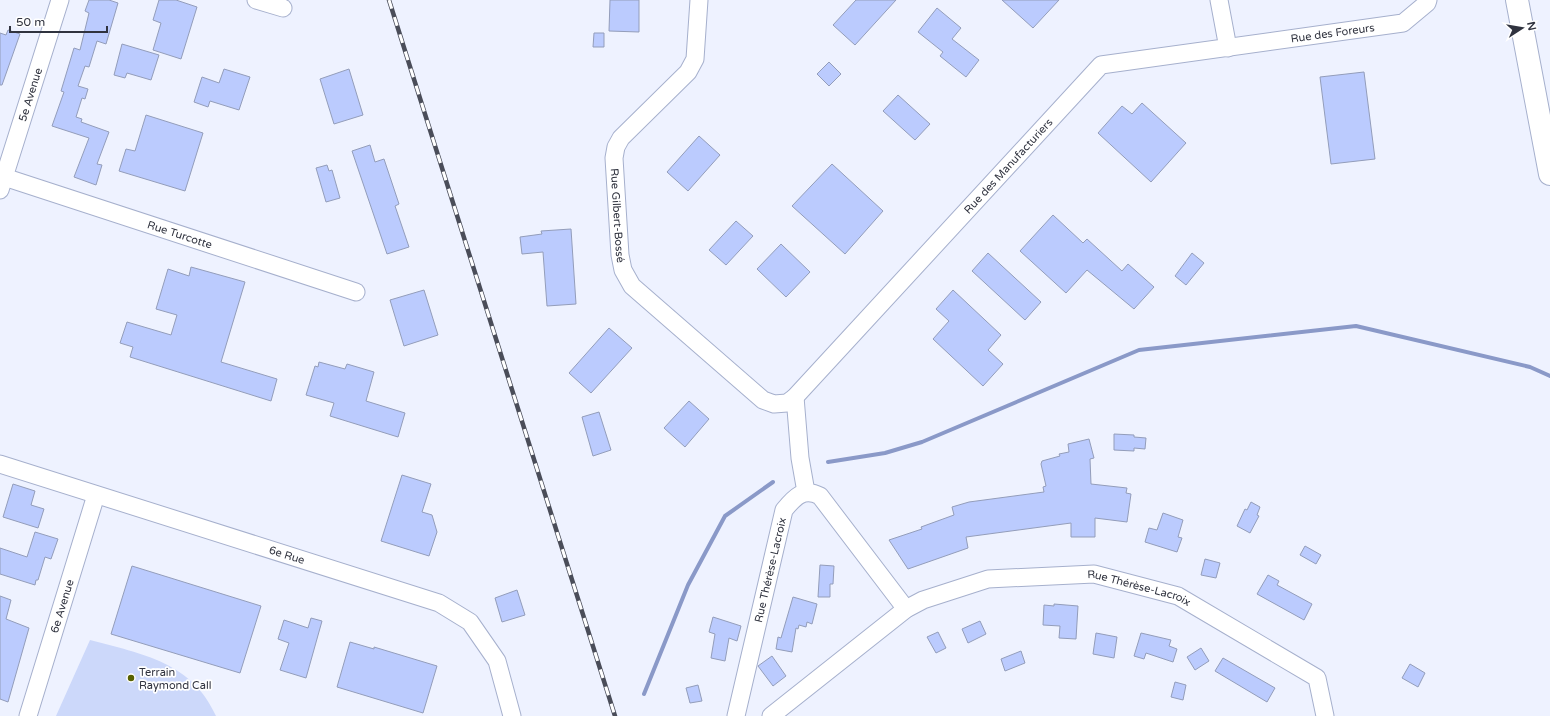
<svg xmlns="http://www.w3.org/2000/svg" width="1550" height="716" font-family="'Varela Round',sans-serif">
	<rect width="100%" height="100%" fill="#eef2ff"/>
	<path fill="#ccd8fa" d="M90 640C142 654 192 662 216 716H56Z"/>
	<g fill="none" stroke-linecap="round" stroke-linejoin="round">
		<path stroke="#8a99c8" stroke-width="4" d="M828 462 885 453 922 442 1139 350 1356 326 1530 367 1550 376
			M644 694 688 585 725 516 773 482"/>
	</g>
	<path fill="#bbcbfe" stroke="#939dba" d="M89 0H109L118 3 106 44 97 41 89 67 85 66 78 86 88 89 85 99 82 98 76 117 82 119 81 122 109 132 97 164 102 165 96 185 74 177 89 138 52 126 64 92 61 91 74 48 80 50 89 13 85 11Z
		M159 0H176L197 7 181 59 153 50 161 23 153 20Z
		M610 0H639V32L609 31Z
		M856 0H896L855 45 833 25Z
		M1002 0H1059L1033 28Z
		M937 8 961 28 952 39 979 60 966 77 940 56 943 52 918 32Z
		M8 30 20 34 2 85H0V33L6 35Z
		M594 33H604V47H593Z
		M122 44 159 55 151 80 127 73 125 78 114 75Z
		M829 62 841 74 829 86 817 74Z
		M224 69 250 77 239 110 210 101 208 107 194 102 202 77 219 83Z
		M349 69 363 115 334 124 320 79Z
		M1364 72 1375 159 1331 164 1320 77Z
		M898 95 930 124 915 140 883 111Z
		M1142 103 1186 143 1151 182 1098 133 1122 106 1132 114Z
		M146 115 203 133 185 191 119 171 126 149 135 151Z
		M699 136 720 155 688 191 667 172Z
		M370 145 375 162 384 159 399 204 395 206 409 247 387 254 352 151Z
		M832 164 883 211 845 254 792 206Z
		M327 165 329 171 332 170 340 198 326 202 316 168Z
		M1053 215 1083 243 1087 239 1122 271 1128 264 1154 287 1134 309 1087 270 1066 293 1020 251Z
		M736 221 753 236 726 265 709 250Z
		M571 229 576 304 547 306 543 252 522 254 520 237 542 234 541 231Z
		M781 244 810 272 786 297 757 269Z
		M988 253 1041 302 1025 320 972 271Z
		M1192 253 1204 263 1186 285 1175 276Z
		M191 267 245 282 221 362 277 379 271 401 130 357 133 347 120 343 127 322 171 335 177 315 156 309 168 269 189 276Z
		M424 290 438 335 404 346 390 300Z
		M953 290 1001 335 988 350 1003 364 983 386 933 339 949 321 936 309Z
		M609 328 632 348 591 393 569 373Z
		M319 362 345 369 347 364 374 372 366 401 405 413 398 437 330 416 334 403 306 395 315 366 318 367Z
		M689 401 709 419 685 447 664 428Z
		M599 412 611 450 593 456 582 417Z
		M1114 434 1134 435V437L1146 438 1145 449 1134 448V451L1114 450Z
		M1089 439 1094 458 1090 459 1091 484 1127 488 1126 493 1131 494 1127 522 1095 518V537H1071V523L966 537 968 548 908 569 889 540 922 529 921 527 954 515 952 507 969 502 1044 492 1043 487 1046 486 1041 464 1042 461 1060 456 1059 454 1069 452 1068 444Z
		M402 475 431 484 422 512 432 515 437 532 429 556 381 541Z
		M13 484 35 491 31 505 44 509 38 528 3 517Z
		M1251 502 1260 507 1257 515 1259 516 1250 533 1237 526 1245 509 1247 510Z
		M1163 513 1183 520 1178 537 1182 538 1177 552 1145 542 1149 528 1157 530Z
		M35 532 58 539 51 559 45 557 38 580H36L35 585 0 574V548L27 557Z
		M1305 546 1321 555 1316 564 1300 555Z
		M1205 559 1220 563 1216 578 1201 575Z
		M820 565 834 566 833 584H830V597H818Z
		M132 566 261 606 240 673 111 634Z
		M1268 575 1279 581 1277 585 1312 604 1304 620 1257 594Z
		M517 590 525 615 502 622 495 598Z
		M0 596 11 600 6 619 29 628 8 702 0 699Z
		M793 597 817 604 812 624 807 622 806 627 799 625 798 629 796 628 792 652 776 649 778 637 781 638Z
		M1054 604 1078 606 1076 639 1059 638 1060 626 1043 625 1044 605 1054 606Z
		M713 617 741 626 737 641 729 638 725 661 711 658 715 634 709 632Z
		M311 618 322 621 306 678 280 670 289 643 278 639 284 620 308 628Z
		M980 621 986 634 968 643 962 629Z
		M938 632 946 648 936 653 927 637Z
		M1096 633 1117 637 1114 658 1093 654Z
		M1141 633 1171 640 1169 646 1177 649 1173 662 1146 653 1144 659 1134 656Z
		M350 642 374 649V647L437 666 423 713 337 687Z
		M1201 648 1209 661 1195 670 1187 657Z
		M1021 651 1025 663 1005 671 1001 659Z
		M772 656 786 676 773 686 758 666Z
		M1223 658 1275 688 1267 702 1215 671Z
		M1410 664 1425 673 1418 687 1402 678Z
		M1175 682 1186 685 1183 700 1171 697Z
		M698 685 702 701 690 703 686 688Z"/>
	<g fill="none" stroke-linecap="round" stroke-linejoin="round">
		<g stroke="#a6b0cd" stroke-width="19">
			<g id="minor">
				<path d="M256 0 283 8"/>
				<path id="s1" d="M699 0 695 59 688 72 621 138 616 147 614 158 620 255 623 270 632 286 763 400 774 404 787 403 795 397 1101 65 1403 23 1427 3 1428 0"/>
				<path d="M1219 0 1228 48"/>
				<path id="s2" d="M4 177 356 292"/>
				<path id="s3" d="M0 190 60 0"/>
				<path d="M795 397 800 458 806 492"/>
				<path id="s4" d="M0 464 439 603 470 622 497 661 512 716"/>
				<path id="s5" d="M28 716 96 495"/>
				<path id="s6" d="M736 716 784 510C794 498 803 487 820 496L906 609"/>
				<path id="s7" d="M771 716 906 609 923 600 988 579 1094 574 1178 596 1317 678 1325 716"/>
			</g>
		</g>
		<g stroke="#a6b0cd" stroke-width="24">
			<path id="highway" d="M1517 0 1550 174"/>
		</g>
		<use href="#minor" stroke="#fff" stroke-width="17"/>
		<use href="#highway" stroke="#fff" stroke-width="22"/>
		<g stroke="#4a4d59" stroke-width="4.5">
			<path id="rail" d="M389 0 615 716"/>
		</g>
		<use href="#rail" stroke="#fff" stroke-width="3" stroke-dasharray="9" stroke-linecap="butt"/>
	</g>
	<circle fill="#576100" stroke="#fff" stroke-width="1.5" cx="131" cy="678" r="4"/>
	<g text-anchor="middle" stroke-width="3.5" stroke-linejoin="round" paint-order="stroke">
		<g font-size="11" fill="#30333f" stroke="#fff">
			<text dy="4" stroke="none"><textPath href="#s1" startOffset="1214">Rue des Foreurs</textPath></text>
			<text dy="4" stroke="none"><textPath href="#s3" startOffset="100">5e Avenue</textPath></text>
			<text dy="4" stroke="none"><textPath href="#s1" startOffset="843">Rue des Manufacturiers</textPath></text>
			<text dy="4" stroke="none"><textPath href="#s1" startOffset="247">Rue Gilbert-Bossé</textPath></text>
			<text dy="4" stroke="none"><textPath href="#s2" startOffset="185">Rue Turcotte</textPath></text>
			<text dy="4" stroke="none"><textPath href="#s4" startOffset="301">6e Rue</textPath></text>
			<text dy="4" stroke="none"><textPath href="#s6" startOffset="150">Rue Thérèse-Lacroix</textPath></text>
			<text dy="4" stroke="none"><textPath href="#s7" startOffset="413">Rue Thérèse-Lacroix</textPath></text>
			<text dy="4" stroke="none"><textPath href="#s5" startOffset="115">6e Avenue</textPath></text>
		</g>
		<g font-size="11" fill="#30333f" stroke="#fff" text-anchor="start">
			<text x="139" y="676">Terrain<tspan x="139" dy="13">Raymond Call</tspan></text>
		</g>
	</g>
	<g transform="translate(1522 28) rotate(78)" stroke="#ffffff" stroke-width="3" paint-order="stroke">
	<path d="M0-3L7 15L0 10L-7 15Z" fill="#30333f"/>
	<text y="-6" font-size="11" font-weight="bold" text-anchor="middle" fill="#30333f">N</text>
	</g>
	<path d="M10 26v6h97v-6" fill="none" stroke="#30333f" stroke-width="2"/>
	<text x="16" y="26" font-size="12" fill="#30333f" stroke="#ffffff" stroke-width="3" paint-order="stroke">50 m</text>
</svg>
